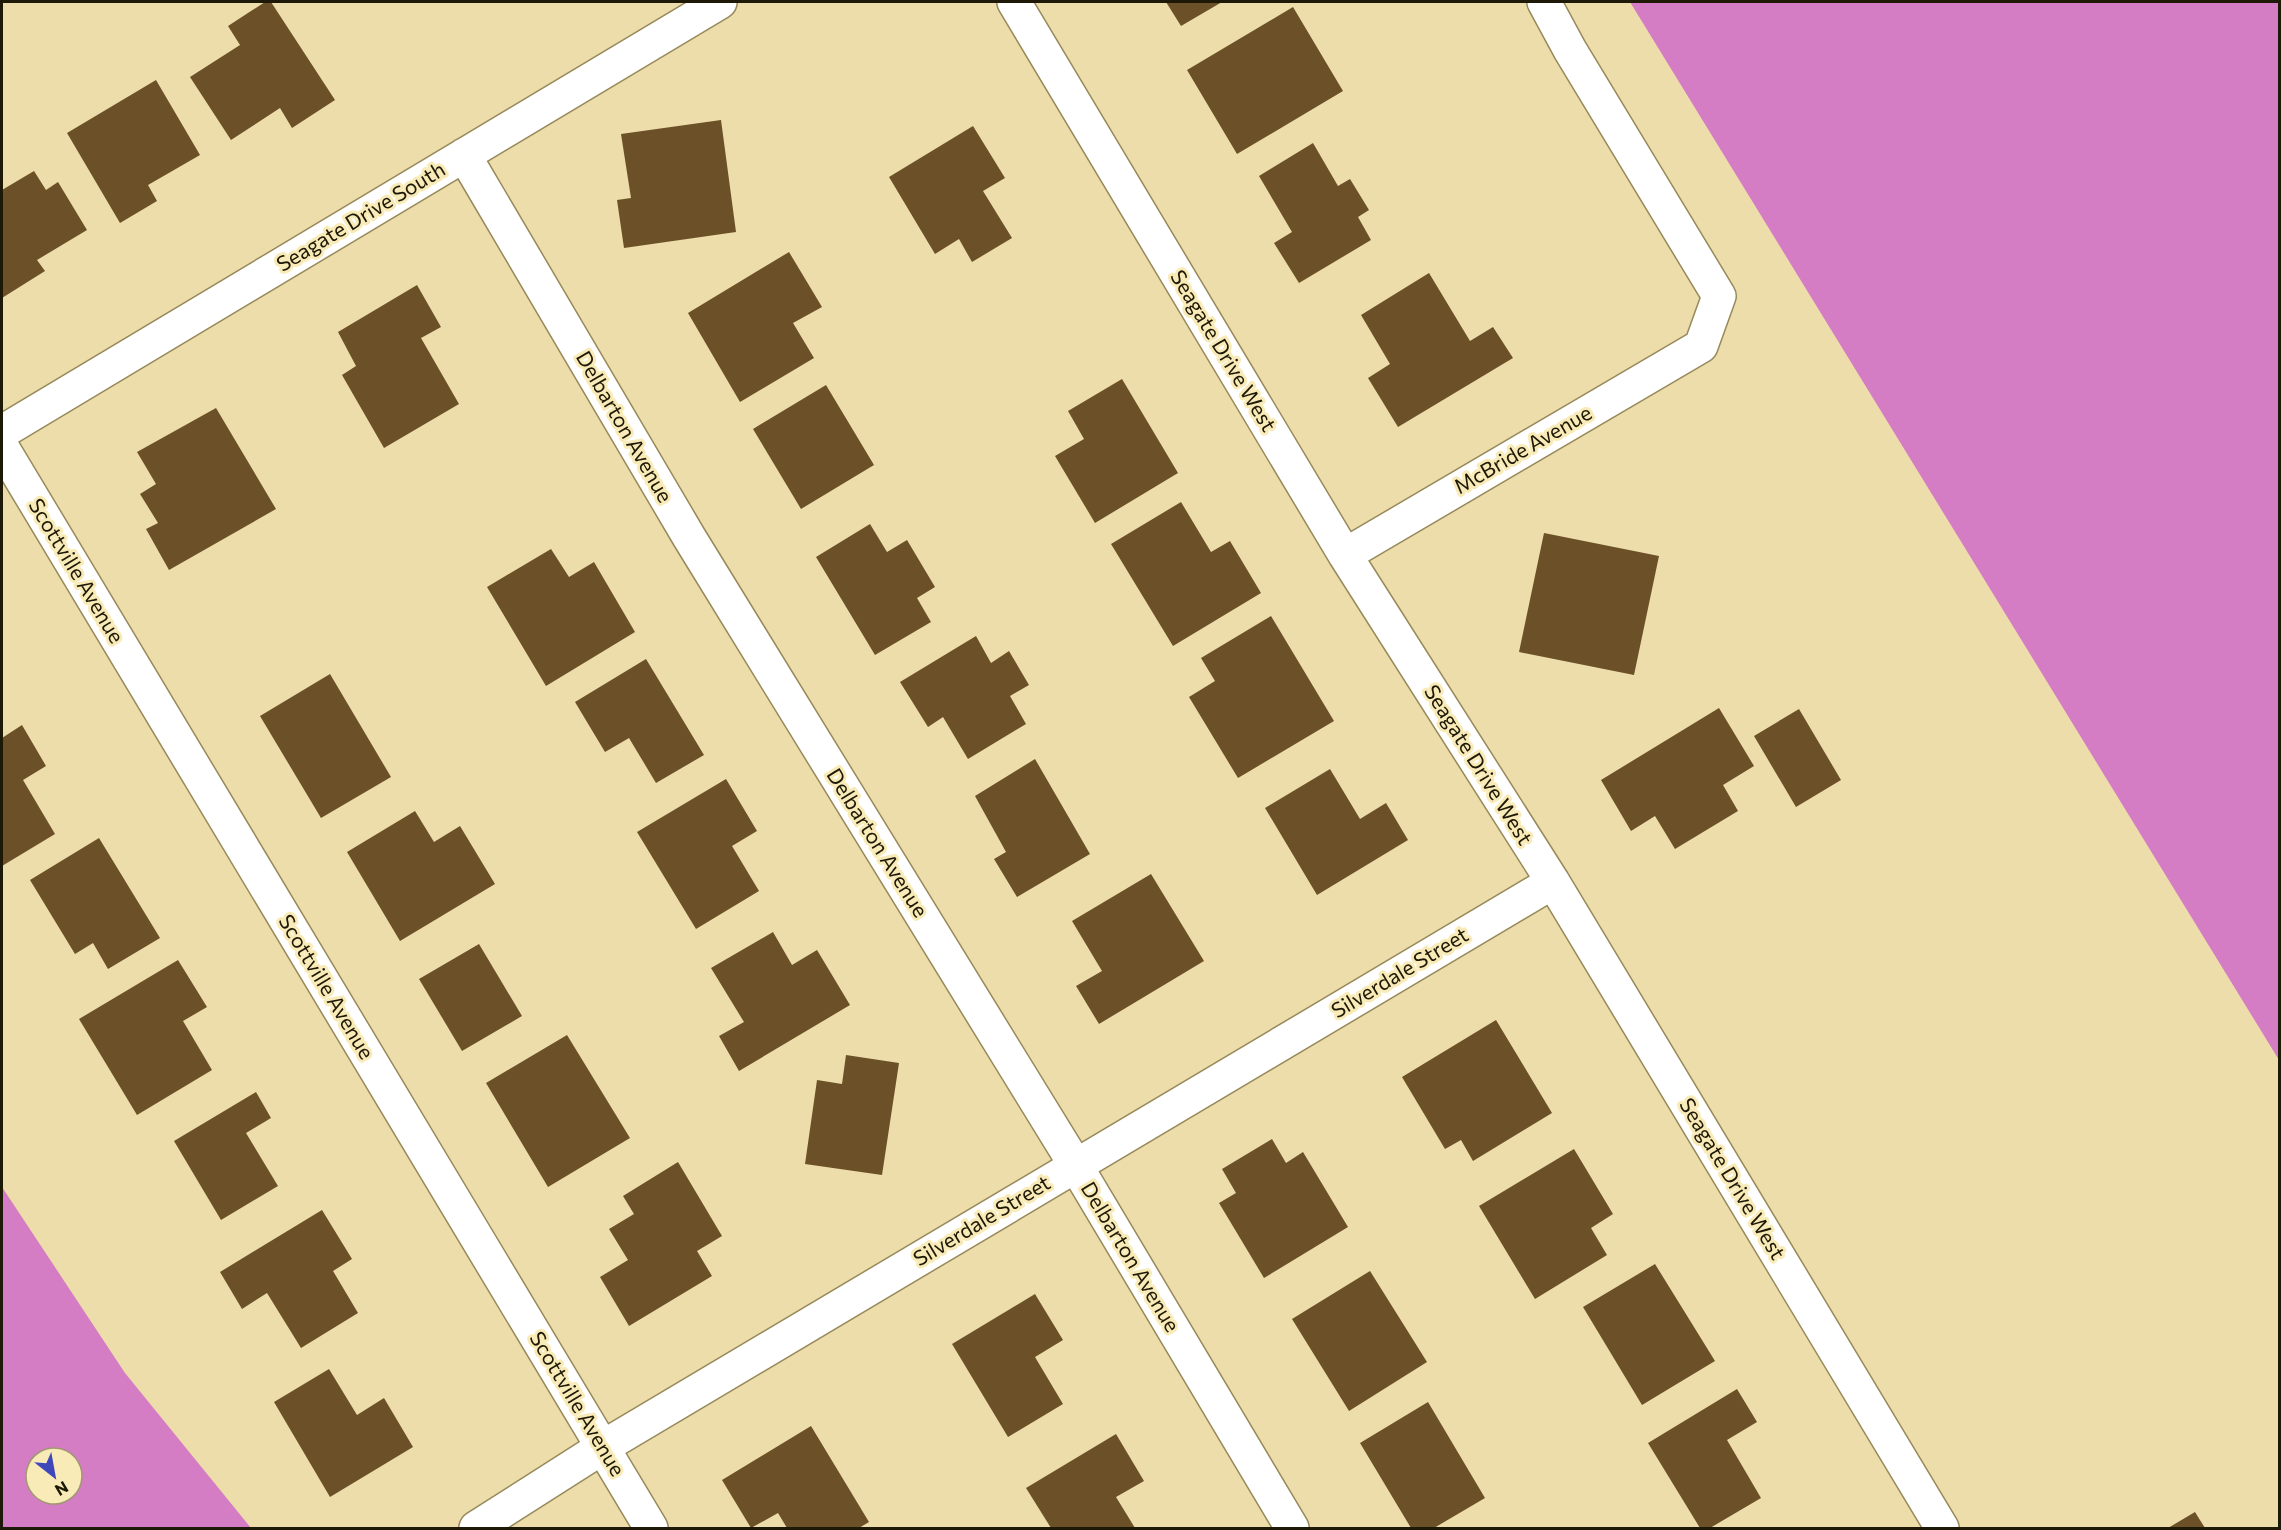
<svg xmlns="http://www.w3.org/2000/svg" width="2281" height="1530" font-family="Commissioner,sans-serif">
	<rect width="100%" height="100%" fill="#ecddab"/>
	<path fill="#d57dc4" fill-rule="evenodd" d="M1630 2H2279V1060Z
		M2 1187 125 1373 251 1528H2ZM36 1458H72V1494H36Z"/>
	<path fill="#6c5028" d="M265 2H271L335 100 292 128 280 108 231 140 190 77 240 45 228 26Z
		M1166 2H1222L1181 26Z
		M1293 7 1343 91 1237 154 1187 70Z
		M156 80 200 155 148 185 157 201 120 223 67 133Z
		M721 120 736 232 624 248 617 200 631 198 621 134Z
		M973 126 1005 178 983 191 1012 238 972 262 959 239 935 254 889 177Z
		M1313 143 1338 186 1350 179 1369 210 1358 217 1371 240 1299 283 1274 243 1292 232 1259 176Z
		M34 171 46 190 58 182 87 230 37 260 45 271 2 298V190Z
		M789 252 822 307 793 323 814 358 740 402 688 313Z
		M1429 273 1470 341 1493 327 1513 358 1398 427 1368 378 1390 364 1361 315Z
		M417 285 441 327 421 338 459 404 384 448 342 375 356 366 338 332Z
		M1122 379 1178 473 1095 523 1055 456 1084 439 1068 411Z
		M826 385 874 465 801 509 753 429Z
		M216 408 276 509 169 570 146 529 158 523 140 494 156 484 137 452Z
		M1181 502 1211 552 1230 541 1261 593 1173 646 1111 544Z
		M870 524 887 552 907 540 935 587 917 598 931 622 875 655 816 557Z
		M1544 533 1659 556 1634 675 1519 652Z
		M551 549 569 577 594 562 635 632 546 686 487 587Z
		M1271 616 1334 721 1238 778 1189 697 1215 681 1201 658Z
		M976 636 991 663 1009 651 1029 685 1010 696 1026 724 968 759 943 717 928 727 900 682Z
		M646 659 704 755 656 783 629 738 605 752 575 702Z
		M330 674 391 777 321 818 260 716Z
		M1719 708 1754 766 1723 785 1738 811 1675 849 1655 816 1631 831 1601 780Z
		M1799 709 1841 780 1796 807 1754 736Z
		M22 725 46 766 23 780 55 834 2 866V738Z
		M1035 759 1090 854 1017 897 994 859 1006 852 975 796Z
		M1330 769 1360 819 1386 803 1408 840 1317 895 1265 808Z
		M726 779 757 831 732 846 759 891 696 929 637 832Z
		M415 811 434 842 460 826 495 884 400 941 347 852Z
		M99 838 160 938 108 969 93 943 75 954 30 880Z
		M1151 874 1204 961 1099 1024 1076 986 1102 971 1072 921Z
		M773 932 792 965 817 950 850 1005 739 1071 719 1036 744 1022 711 968Z
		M479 944 522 1016 462 1051 419 979Z
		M178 960 207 1007 183 1021 212 1070 137 1115 79 1019Z
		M1496 1020 1552 1113 1473 1161 1461 1140 1445 1149 1402 1077Z
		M567 1035 630 1138 548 1187 486 1083Z
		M846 1055 899 1063 882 1175 805 1164 817 1080 842 1084Z
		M256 1092 271 1118 246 1133 278 1186 221 1220 174 1141Z
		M1272 1139 1286 1163 1303 1152 1348 1227 1264 1278 1219 1203 1236 1193 1222 1169Z
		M1574 1149 1613 1214 1591 1228 1607 1255 1535 1299 1479 1206Z
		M678 1162 722 1236 697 1251 712 1276 629 1326 600 1277 628 1260 609 1229 634 1214 623 1196Z
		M322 1210 352 1259 333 1271 358 1313 301 1348 267 1293 242 1309 220 1272Z
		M1655 1264 1715 1361 1642 1405 1583 1307Z
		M1370 1271 1427 1362 1349 1411 1292 1319Z
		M1035 1294 1063 1340 1035 1357 1063 1404 1008 1437 952 1344Z
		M329 1369 357 1415 384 1398 413 1447 330 1497 274 1402Z
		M1737 1389 1757 1422 1727 1440 1761 1498 1710 1528H1700L1648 1443Z
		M1428 1402 1485 1498 1434 1528H1411L1360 1443Z
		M811 1426 869 1522 859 1528H787L778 1513 751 1528 722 1480Z
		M1116 1434 1144 1481 1116 1497 1135 1528H1051L1026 1488Z
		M2195 1512 2205 1528H2168Z"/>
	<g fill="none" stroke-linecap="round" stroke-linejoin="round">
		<g stroke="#97895a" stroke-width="36">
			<path id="minor" d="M1014 2 1345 555 1553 882 1942 1528
				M464 155 689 537 1076 1166 1292 1528
				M2 432 720 2
				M2 447 651 1528
				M1345 555 1701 346 1719 296 1570 50 1544 2
				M476 1528 603 1447 1553 882"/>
		</g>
		<use href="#minor" stroke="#fff" stroke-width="33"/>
	</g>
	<g text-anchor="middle" stroke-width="6" stroke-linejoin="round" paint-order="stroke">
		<g font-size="21" fill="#1e1806" stroke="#f9ebb8">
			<text transform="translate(361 217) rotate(-31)" y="7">Seagate Drive South</text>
			<text transform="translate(1223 351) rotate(59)" y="7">Seagate Drive West</text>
			<text transform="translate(624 427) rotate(60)" y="7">Delbarton Avenue</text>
			<text transform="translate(1523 450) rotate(-30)" y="7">McBride Avenue</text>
			<text transform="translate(76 571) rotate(59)" y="7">Scottville Avenue</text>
			<text transform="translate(1478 765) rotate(58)" y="7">Seagate Drive West</text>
			<text transform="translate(877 843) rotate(58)" y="7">Delbarton Avenue</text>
			<text transform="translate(1400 973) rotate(-31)" y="7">Silverdale Street</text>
			<text transform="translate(326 987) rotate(59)" y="7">Scottville Avenue</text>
			<text transform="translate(1732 1179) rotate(59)" y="7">Seagate Drive West</text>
			<text transform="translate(982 1221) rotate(-31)" y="7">Silverdale Street</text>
			<text transform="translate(1130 1257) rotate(59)" y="7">Delbarton Avenue</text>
			<text transform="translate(577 1404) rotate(59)" y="7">Scottville Avenue</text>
		</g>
	</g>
	<rect width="2281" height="1530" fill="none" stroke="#1e1806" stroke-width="6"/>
	<g transform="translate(54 1476) rotate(149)"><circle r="28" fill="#f9ebb8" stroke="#a19771" stroke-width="1.5"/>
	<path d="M0-4.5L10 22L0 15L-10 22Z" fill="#4047bb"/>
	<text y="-9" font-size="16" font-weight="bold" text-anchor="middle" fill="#1e1806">N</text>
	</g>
</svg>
